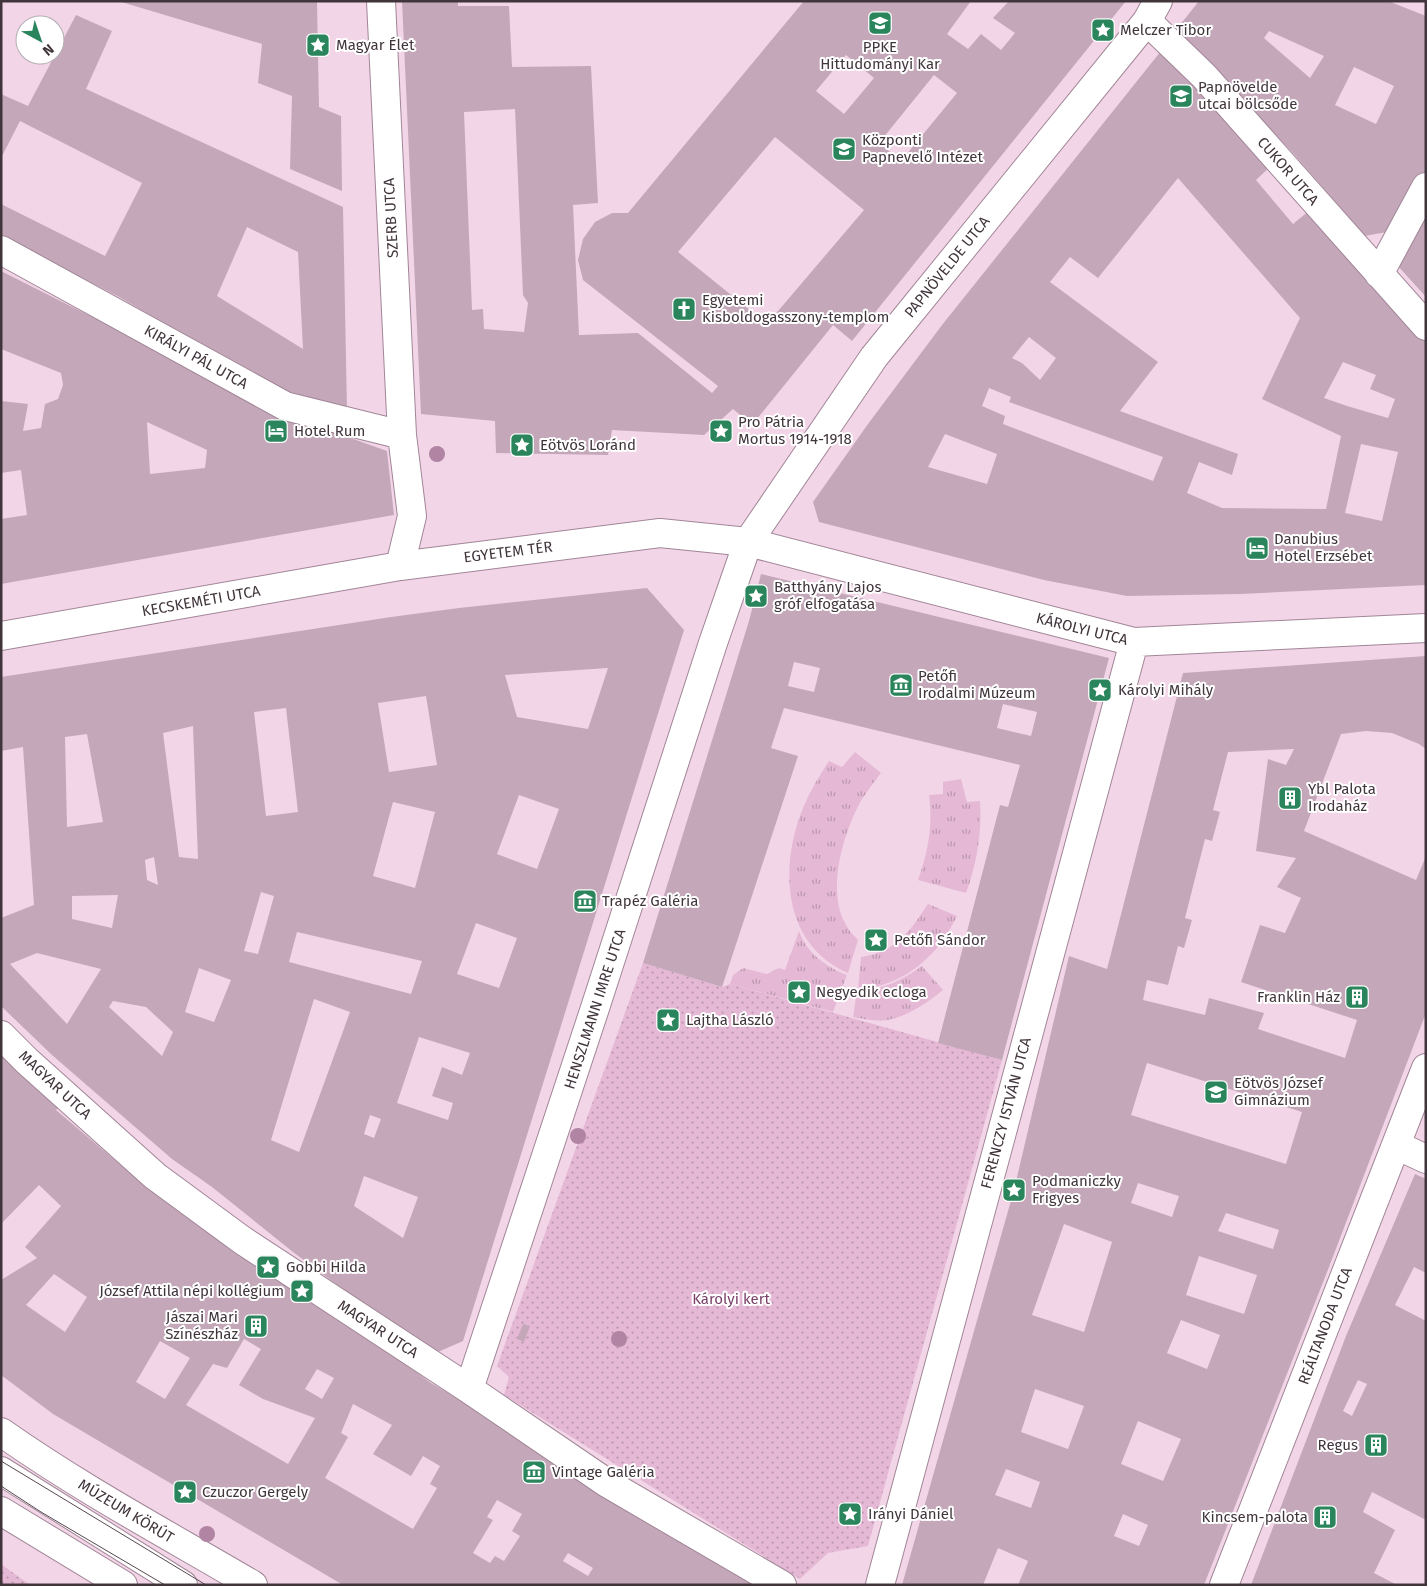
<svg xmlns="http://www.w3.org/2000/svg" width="1427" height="1586" font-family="'Fira Sans',sans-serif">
	<defs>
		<pattern id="grass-tufts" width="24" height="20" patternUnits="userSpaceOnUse" patternTransform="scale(1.25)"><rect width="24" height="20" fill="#e5b9d5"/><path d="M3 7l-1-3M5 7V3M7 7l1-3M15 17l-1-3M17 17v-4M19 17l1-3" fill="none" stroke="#bb97ae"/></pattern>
		<pattern id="park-dots" width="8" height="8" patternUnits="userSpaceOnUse" patternTransform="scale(1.25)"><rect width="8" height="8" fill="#e5b9d5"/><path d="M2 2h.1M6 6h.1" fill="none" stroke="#bb97ae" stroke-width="1.8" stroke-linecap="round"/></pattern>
	</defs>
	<rect width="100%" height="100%" fill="#f3d5e8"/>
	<path fill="url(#grass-tufts)" d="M855 752 881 773C874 782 867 791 861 801 844 831 827 888 844 921 847 928 852 934 858 940L848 973C782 944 779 867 803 808 810 791 819 776 829 761L842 767Z
		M961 779 967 802 980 801C982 833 977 863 966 893L918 880C928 852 933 825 929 795L943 794V782Z
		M928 904 957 916C952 925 947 935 941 943 921 969 891 988 858 989L861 957C898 951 908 933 928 904Z
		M799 931C806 952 826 967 847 975L833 1012 730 984 733 975 743 968 767 974 779 968 785 970Z
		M922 966 943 990C927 1003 908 1016 888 1020 877 1022 864 1019 853 1017L857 991C883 990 902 980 922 966Z"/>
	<path fill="url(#park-dots)" d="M643 963 722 987 730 984 1002 1060 868 1546 828 1553 800 1579 504 1395 509 1377 497 1366Z
		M1 1564 30 1585H1Z"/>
	<path fill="#c4a8ba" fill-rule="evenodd" d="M118 1H317L319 107 341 116 342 191 290 169 292 96 258 83 262 44Z
		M402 1H458V6H509L512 67 591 66 598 203 573 205 579 335 638 333 712 393 718 386 583 280 578 260 583 239 595 222 612 213H628L804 1H971L947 34 968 49 981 34 1001 50 1015 33 993 18 1009 1H1126L852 341 833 325 752 425 733 409 704 435 612 430 608 455 496 453 495 421 421 414ZM846 55 874 78 844 114 816 91ZM934 75 957 93 901 161 879 143ZM515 109 523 295 528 303 524 332 484 329 483 309 472 310 464 112ZM775 137 864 210 767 324 678 252Z
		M1199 1H1388L1426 16V170L1392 231 1365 236 1293 153 1176 30ZM1269 31 1324 56 1310 78 1264 38ZM1354 67 1394 86 1376 124 1335 105Z
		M76 15 112 31 86 89 343 207 347 410 274 389 121 298 1 236V204L105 256 142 183 20 121 1 158V94L28 106ZM247 227 298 252 303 349 217 296Z
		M1161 51 1272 165 1256 180 1293 224 1310 210 1426 342V585L1240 594 1127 596 1044 580 819 522 813 502 868 424 942 325ZM1178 178 1300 318 1262 399 1341 436 1326 509 1222 508 1187 493 1199 462 1232 475 1238 454 1120 411 1158 362 1050 282 1070 257 1098 278ZM1029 337 1056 358 1040 380 1022 363 1012 358ZM1343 362 1376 375 1370 389 1395 399 1388 418 1347 406 1324 398ZM989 388 1011 397 1009 402 1163 457 1153 481 1003 424 1005 416 982 406ZM945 434 997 454 987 484 928 467ZM1361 444 1398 452 1382 521 1345 513Z
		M1426 212V297L1397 265Z
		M1 271 289 416 387 451 394 515 1 584V519L27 515 21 470 1 473V401L28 404 23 431 41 428 45 404 58 399 63 385 61 373 1 349ZM147 422 207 450 205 468 150 474Z
		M761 574 1109 658 1002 1060 938 1043 1000 805 1008 807 1020 765 784 708 771 748 798 756 722 987 643 963 749 621ZM794 662 820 668 814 692 788 686ZM1003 704 1037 712 1031 736 997 728Z
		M647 588 684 630 463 1341 438 1352 375 1313 293 1252 212 1187 172 1159 52 1055 1 1006V918L34 905 23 747 1 751V677L391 617 459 608ZM608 668 588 729 517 717 505 675ZM426 696 437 765 389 772 378 703ZM286 708 298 812 266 816 254 712ZM193 726 198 859 179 857 163 733ZM87 734 103 822 67 827 65 737ZM519 795 559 809 537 869 497 854ZM393 802 435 812 415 888 373 876ZM154 857 158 885 147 880 145 860ZM261 892 274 896 258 954 244 951ZM118 895 112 928 72 919V896ZM476 923 517 938 499 988 457 974ZM297 932 422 961 411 994 289 962ZM37 953 101 969 67 1024 10 964ZM199 968 231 980 214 1022 185 1012ZM314 999 350 1012 299 1152 271 1140ZM113 1001 146 1007 173 1032 162 1056 109 1007ZM419 1037 470 1053 462 1075 442 1067 432 1096 453 1103 448 1120 397 1103ZM370 1115 381 1119 374 1138 364 1134ZM364 1176 418 1197 403 1238 354 1206Z
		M1426 656V749L1419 744 1392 733 1366 731 1341 734 1304 831 1416 880 1426 856V1013L1329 1267 1204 1585H1018L1028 1561 998 1548 983 1585H902L1014 1190 1069 956 1107 969 1183 673ZM1294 749 1286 765 1268 759 1256 851 1296 858 1277 887 1301 898 1285 933 1260 925 1241 982 1357 1020 1345 1058 1258 1029 1264 1013 1209 998 1205 1015 1143 1000 1147 980 1168 985 1178 946 1184 948 1192 920 1185 918 1205 839 1212 841 1220 812 1213 810 1228 752ZM1147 1063 1302 1112 1286 1164 1131 1115ZM1138 1183 1179 1196 1172 1217 1131 1203ZM1226 1213 1279 1230 1273 1249 1218 1231ZM1064 1224 1112 1242 1084 1332 1032 1315ZM1199 1256 1257 1275 1244 1314 1186 1295ZM1181 1320 1220 1335 1207 1369 1167 1353ZM1035 1389 1084 1406 1068 1449 1021 1432ZM1138 1421 1181 1439 1163 1481 1121 1464ZM1006 1469 1040 1482 1031 1508 995 1495ZM1123 1514 1148 1525 1139 1546 1114 1536Z
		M1 1055 59 1107 56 1110 136 1178 175 1207 404 1363 431 1383 530 1441 760 1585H343L53 1414 1 1375V1280L37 1258 25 1247 61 1206 39 1185 1 1224ZM54 1274 87 1297 65 1332 26 1305ZM244 1339 261 1349 239 1385 263 1399 315 1418 288 1464 186 1405 213 1364 227 1368ZM160 1341 190 1358 165 1399 136 1382ZM317 1369 334 1378 322 1399 305 1389ZM353 1404 392 1425 373 1454 411 1476 423 1456 440 1466 430 1484 437 1488 413 1529 325 1478 348 1437 341 1433ZM497 1500 522 1514 512 1531 520 1536 504 1561 495 1556 490 1563 473 1553 493 1520 487 1517ZM568 1553 593 1568 588 1576 563 1561Z
		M1415 1174 1426 1179V1273L1414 1267 1395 1305 1426 1321V1520L1372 1492 1363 1512 1395 1530 1374 1573 1397 1585H1251L1346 1336ZM1358 1380 1367 1384 1352 1416 1343 1411Z
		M523 1324 530 1326 524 1342 517 1339Z"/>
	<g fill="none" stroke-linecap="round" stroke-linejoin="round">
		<g stroke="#a18697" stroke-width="30">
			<path id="minor" d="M381 1 402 435 412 516 400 566
				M1147 21 1204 76 1426 326
				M1 250 285 406 402 435
				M1379 274 1426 187
				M1 636 400 566 660 533 748 542 1134 642 1426 628
				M1 1035 27 1061 155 1176 242 1240 469 1389 607 1483 782 1585
				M1396 1145 1426 1159
				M469 1389 595 1008 713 643 748 542 874 357 1147 21 1158 1
				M1 1471 183 1585
				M880 1585 1134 642
				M1224 1585 1426 1068"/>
		</g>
		<g stroke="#a18697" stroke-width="30">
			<path id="major" d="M1 1432C82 1489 168 1535 253 1585
				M1 1511 123 1585"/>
		</g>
		<use href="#minor" stroke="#fff" stroke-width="28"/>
		<use href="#major" stroke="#fff" stroke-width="28"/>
		<path stroke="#564850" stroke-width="1" d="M1 1461 206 1585
			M1 1486 41 1512 165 1585"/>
	</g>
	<g fill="#b084a2">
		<circle cx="437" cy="454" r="8"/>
		<circle cx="578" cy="1136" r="8"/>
		<circle cx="619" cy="1339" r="8"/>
		<circle cx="207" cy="1534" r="8"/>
	</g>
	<defs>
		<g id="university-square" transform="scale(1.25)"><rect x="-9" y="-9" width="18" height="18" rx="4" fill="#2a855c" stroke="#fff"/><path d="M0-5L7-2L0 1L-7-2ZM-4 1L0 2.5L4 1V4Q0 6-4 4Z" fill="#fff"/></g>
		<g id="sight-square" transform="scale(1.25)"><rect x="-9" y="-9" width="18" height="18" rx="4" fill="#2a855c" stroke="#fff"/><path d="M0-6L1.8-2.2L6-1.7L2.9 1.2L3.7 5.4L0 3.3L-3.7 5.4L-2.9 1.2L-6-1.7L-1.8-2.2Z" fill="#fff"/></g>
		<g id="school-square" transform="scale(1.25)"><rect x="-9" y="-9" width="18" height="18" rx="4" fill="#2a855c" stroke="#fff"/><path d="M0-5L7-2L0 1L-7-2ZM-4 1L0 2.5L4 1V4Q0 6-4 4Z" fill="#fff"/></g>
		<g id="church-square" transform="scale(1.25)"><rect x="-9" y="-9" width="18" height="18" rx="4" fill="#2a855c" stroke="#fff"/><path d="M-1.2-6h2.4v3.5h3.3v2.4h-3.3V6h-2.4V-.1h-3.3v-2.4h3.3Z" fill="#fff"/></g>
		<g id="hotel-square" transform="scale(1.25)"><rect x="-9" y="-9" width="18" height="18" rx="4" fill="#2a855c" stroke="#fff"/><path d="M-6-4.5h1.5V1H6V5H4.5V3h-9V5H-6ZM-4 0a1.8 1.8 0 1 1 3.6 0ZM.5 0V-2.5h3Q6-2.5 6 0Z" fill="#fff"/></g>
		<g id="museum-square" transform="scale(1.25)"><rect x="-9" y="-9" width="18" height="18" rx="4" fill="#2a855c" stroke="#fff"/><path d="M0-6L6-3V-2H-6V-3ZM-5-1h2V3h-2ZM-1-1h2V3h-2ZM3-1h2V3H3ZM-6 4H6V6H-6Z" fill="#fff"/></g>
		<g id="building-square" transform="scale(1.25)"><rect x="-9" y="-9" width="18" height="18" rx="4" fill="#2a855c" stroke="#fff"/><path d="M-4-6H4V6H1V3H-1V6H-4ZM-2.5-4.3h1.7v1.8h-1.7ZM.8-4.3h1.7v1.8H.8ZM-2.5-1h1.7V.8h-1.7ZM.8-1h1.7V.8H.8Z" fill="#fff"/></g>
	</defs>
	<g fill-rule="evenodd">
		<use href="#university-square" x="880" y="23"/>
		<use href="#sight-square" x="1103" y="30"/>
		<use href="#sight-square" x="318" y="45"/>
		<use href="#school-square" x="1181" y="96"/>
		<use href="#university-square" x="844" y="149"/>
		<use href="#church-square" x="684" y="309"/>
		<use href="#hotel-square" x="276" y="431"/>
		<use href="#sight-square" x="721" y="431"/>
		<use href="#sight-square" x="522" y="445"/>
		<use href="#hotel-square" x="1257" y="548"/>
		<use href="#sight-square" x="756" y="596"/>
		<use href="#museum-square" x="901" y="685"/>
		<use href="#sight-square" x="1100" y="690"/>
		<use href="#building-square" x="1290" y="798"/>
		<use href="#museum-square" x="585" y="901"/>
		<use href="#sight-square" x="876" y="940"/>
		<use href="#sight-square" x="799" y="992"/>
		<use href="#building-square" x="1357" y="997"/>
		<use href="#sight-square" x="668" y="1020"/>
		<use href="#school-square" x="1216" y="1092"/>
		<use href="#sight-square" x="1014" y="1190"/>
		<use href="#sight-square" x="268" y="1267"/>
		<use href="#sight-square" x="302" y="1291"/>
		<use href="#building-square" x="256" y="1326"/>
		<use href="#building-square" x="1376" y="1445"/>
		<use href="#museum-square" x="534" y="1472"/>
		<use href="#sight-square" x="185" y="1492"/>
		<use href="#sight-square" x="850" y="1514"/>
		<use href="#building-square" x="1325" y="1517"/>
	</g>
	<g text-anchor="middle" stroke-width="4" stroke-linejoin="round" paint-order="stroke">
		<g font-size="15" fill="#41353c" stroke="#fff" text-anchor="start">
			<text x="1120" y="35">Melczer Tibor</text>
			<text x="336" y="50">Magyar Élet</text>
			<text x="880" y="52" text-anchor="middle">PPKE<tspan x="880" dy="17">Hittudományi Kar</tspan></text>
			<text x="1198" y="92">Papnövelde<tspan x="1198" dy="17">utcai bölcsőde</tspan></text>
			<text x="862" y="145">Központi<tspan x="862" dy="17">Papnevelő Intézet</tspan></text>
			<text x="702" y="305">Egyetemi<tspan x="702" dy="17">Kisboldogasszony-templom</tspan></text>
			<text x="738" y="427">Pro Pátria<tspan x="738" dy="17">Mortus 1914-1918</tspan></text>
			<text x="294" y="436">Hotel Rum</text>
			<text x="540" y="450">Eötvös Loránd</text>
			<text x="1274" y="544">Danubius<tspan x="1274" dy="17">Hotel Erzsébet</tspan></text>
			<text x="774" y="592">Batthyány Lajos<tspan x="774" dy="17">gróf elfogatása</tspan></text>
			<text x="918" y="681">Petőfi<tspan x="918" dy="17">Irodalmi Múzeum</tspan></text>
			<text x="1118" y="695">Károlyi Mihály</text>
			<text x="1308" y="794">Ybl Palota<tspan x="1308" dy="17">Irodaház</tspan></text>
			<text x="602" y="906">Trapéz Galéria</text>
			<text x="894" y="945">Petőfi Sándor</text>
			<text x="816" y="997">Negyedik ecloga</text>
			<text x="1340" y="1002" text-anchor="end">Franklin Ház</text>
			<text x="686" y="1025">Lajtha László</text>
			<text x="1234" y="1088">Eötvös József<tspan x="1234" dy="17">Gimnázium</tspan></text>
			<text x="1032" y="1186">Podmaniczky<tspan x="1032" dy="17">Frigyes</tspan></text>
			<text x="286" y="1272">Gobbi Hilda</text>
			<text x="284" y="1296" text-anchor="end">József Attila népi kollégium</text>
			<text x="238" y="1322" text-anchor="end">Jászai Mari<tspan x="238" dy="17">Színészház</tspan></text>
			<text x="1358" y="1450" text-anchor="end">Regus</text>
			<text x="552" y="1477">Vintage Galéria</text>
			<text x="202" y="1497">Czuczor Gergely</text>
			<text x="868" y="1519">Irányi Dániel</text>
			<text x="1308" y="1522" text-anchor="end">Kincsem-palota</text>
		</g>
		<g font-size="15" fill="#41353c" stroke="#fff">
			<text transform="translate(1288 171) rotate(49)" y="5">CUKOR UTCA</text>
			<text transform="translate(391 218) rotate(-93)" y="5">SZERB UTCA</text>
			<text transform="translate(947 267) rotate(-51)" y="5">PAPNÖVELDE UTCA</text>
			<text transform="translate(196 357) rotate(29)" y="5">KIRÁLYI PÁL UTCA</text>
			<text transform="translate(508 552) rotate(-7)" y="5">EGYETEM TÉR</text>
			<text transform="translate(201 601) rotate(-10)" y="5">KECSKEMÉTI UTCA</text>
			<text transform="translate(1082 629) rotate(14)" y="5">KÁROLYI UTCA</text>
			<text transform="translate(595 1009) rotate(-72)" y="5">HENSZLMANN IMRE UTCA</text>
			<text transform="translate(55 1085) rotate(43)" y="5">MAGYAR UTCA</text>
			<text transform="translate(1006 1113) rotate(-75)" y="5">FERENCZY ISTVÁN UTCA</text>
			<text transform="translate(1325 1326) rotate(-69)" y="5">REÁLTANODA UTCA</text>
			<text transform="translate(378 1329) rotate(33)" y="5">MAGYAR UTCA</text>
			<text transform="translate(126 1511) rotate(31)" y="5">MÚZEUM KÖRÚT</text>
		</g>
		<g font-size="15" fill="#7a4169" stroke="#fff">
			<text x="731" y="1304">Károlyi kert</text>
		</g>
	</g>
	<rect width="1427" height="1586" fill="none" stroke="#41353c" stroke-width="5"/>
	<g transform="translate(40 40) rotate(140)"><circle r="24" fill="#ffffff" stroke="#b3aeb1"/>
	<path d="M0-4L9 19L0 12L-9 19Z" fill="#2a855c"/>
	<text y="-8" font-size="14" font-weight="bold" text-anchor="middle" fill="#41353c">N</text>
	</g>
</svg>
